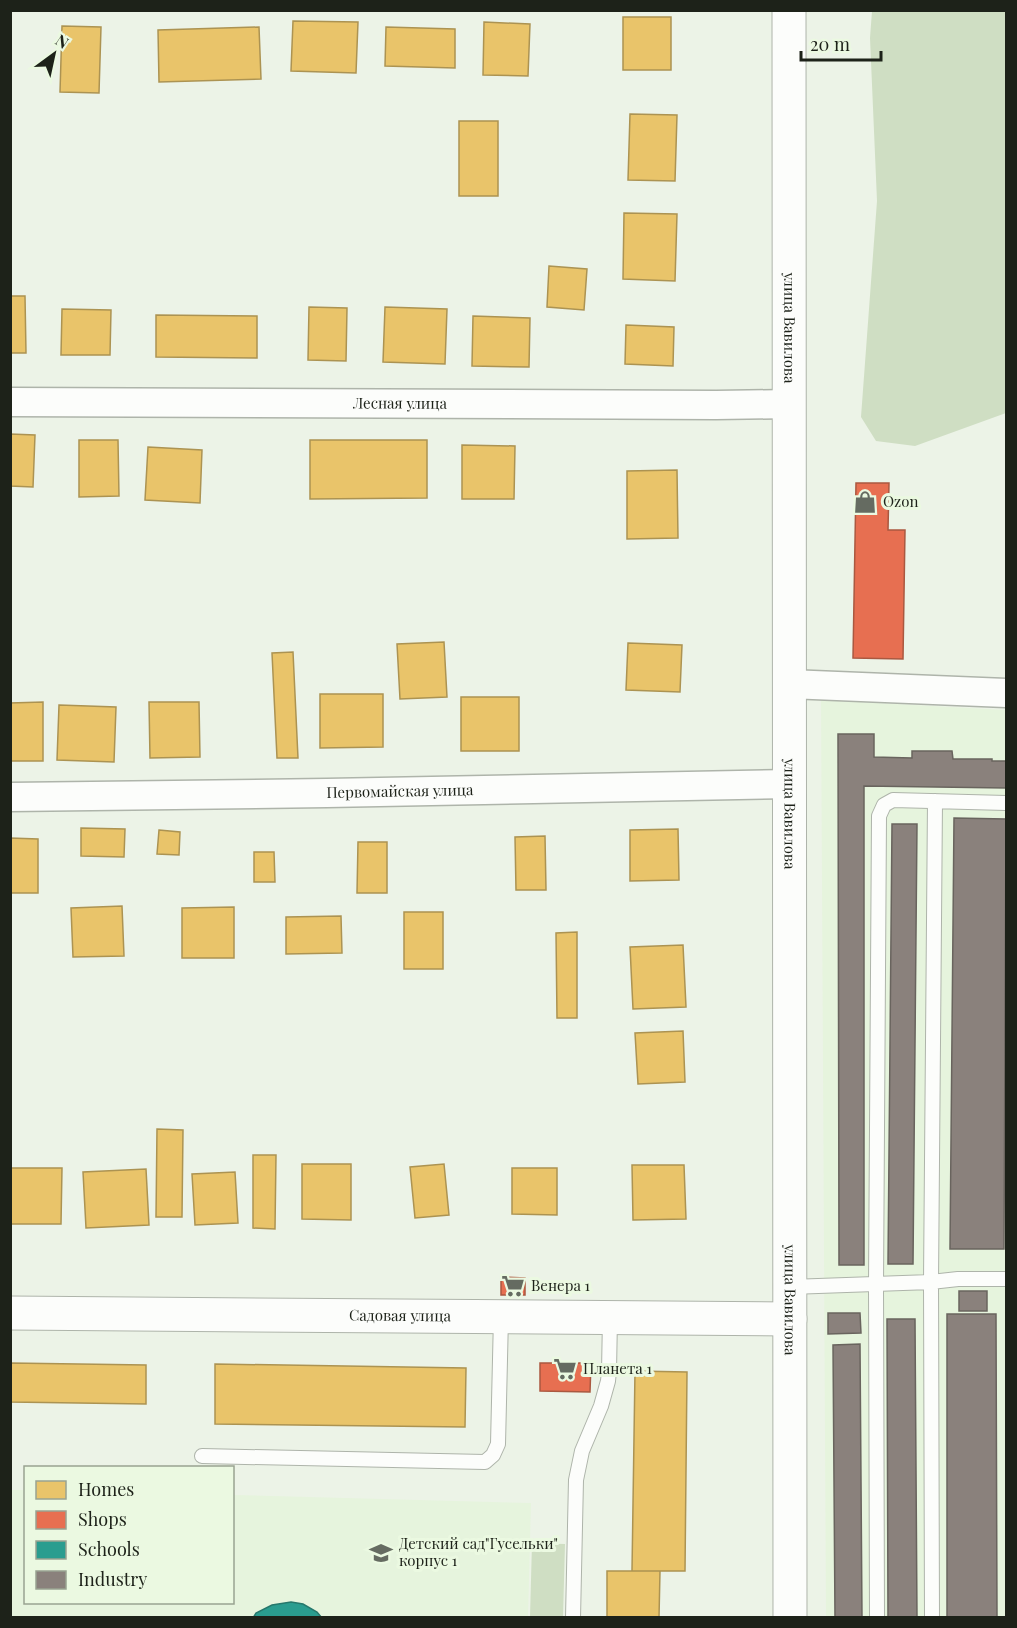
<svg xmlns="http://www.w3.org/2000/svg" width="1017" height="1628" font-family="'Playfair Display',serif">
	<rect width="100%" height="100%" fill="#ecf3e7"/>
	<path fill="#e6f4dd" d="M821 700 1006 710V1617H826Z
		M10 1490H25L26 1602H232L233 1495 531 1503 528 1617H11Z"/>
	<path fill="#cfdec3" d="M872 11H1006V413L915 446 876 441 861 417 877 201 870 38Z
		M532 1543 565 1544 563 1617H530Z"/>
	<path fill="#e9c46a" stroke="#ac9352" stroke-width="1.5" d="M623 17H671V70H623Z
		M293 21 358 22 356 73 291 71Z
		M484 22 530 24 528 76 483 75Z
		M62 26 101 27 99 93 60 92Z
		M259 27 261 79 159 82 158 30Z
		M386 27 455 29V68L385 66Z
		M630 114 677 115 675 181 628 180Z
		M459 121H498V196H459Z
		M624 213 677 214 675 281 623 279Z
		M549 266 587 269 584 310 547 307Z
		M10 296H25L26 353H10Z
		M309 307 347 308 346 361 308 360Z
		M385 307 447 309 445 364 383 362Z
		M62 309 111 310 110 355H61Z
		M156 315 257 316V358L156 357Z
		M473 316 530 318 529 367 472 366Z
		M626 325 674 327 673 366 625 364Z
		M10 434 35 435 33 487 10 486Z
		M79 440H118L119 496 79 497Z
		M310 440H427V498L310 499Z
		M462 445 515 446 514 499H462Z
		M148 447 202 450 200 503 145 500Z
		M677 470 678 538 627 539V471Z
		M444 642 447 697 400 699 397 644Z
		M628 643 682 645 680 692 626 690Z
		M293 652 298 758H277L272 653Z
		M320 694H383V747L320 748Z
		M461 697H519V751H461Z
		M43 702V761H10V703Z
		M149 702H199L200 757 150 758Z
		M59 705 116 707 114 762 57 760Z
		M81 828 125 829 124 857 81 856Z
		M678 829 679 880 630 881V830Z
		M159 830 180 832 179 855 157 854Z
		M545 836 546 890H516L515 837Z
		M10 838 38 839V893H10Z
		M358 842H387V893H357Z
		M254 852H274L275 882H254Z
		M122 906 124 956 73 957 71 908Z
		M234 907V958H182V908Z
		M404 912H443V969H404Z
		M341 916 342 953 286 954V917Z
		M577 932V1018H557L556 933Z
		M683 945 686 1007 633 1009 630 947Z
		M683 1031 685 1082 638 1084 635 1033Z
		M157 1129 183 1130 182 1217H156Z
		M253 1155H276L275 1229 253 1228Z
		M302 1164H351V1220L302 1219Z
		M444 1164 449 1215 415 1218 410 1167Z
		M632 1165H684L686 1219 633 1220Z
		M10 1168H62L61 1224H10Z
		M512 1168H557V1215L512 1214Z
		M146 1169 149 1225 86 1228 83 1172Z
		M235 1172 238 1223 195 1225 192 1174Z
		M10 1363 146 1365V1404L10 1402Z
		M215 1364 466 1368 465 1427 215 1424Z
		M635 1371 687 1372 685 1571H632Z
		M607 1571H660L659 1618H607Z"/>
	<path fill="#e76f51" stroke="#aa5840" stroke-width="1.5" d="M856 483H889L888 530H905L903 659 853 658Z
		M501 1277 525 1278V1295H501Z
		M540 1363H591L590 1392 540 1391Z"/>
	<path fill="#2a9d8f" stroke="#26786c" stroke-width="1.5" d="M291 1602 303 1604 317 1612 322 1618H253L256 1613 272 1605Z"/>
	<path fill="#8a817c" stroke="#69645e" stroke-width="1.5" d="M838 734H874V757L912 758V751H952L953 759H992V761H1006V788L864 786V1265H839Z
		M954 818 1006 819 1004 1249H950Z
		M892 824H917L913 1264H888Z
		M959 1291H987V1311H959Z
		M828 1313H860L861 1333 828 1334Z
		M947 1314H996L997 1618H947Z
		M887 1319H915L917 1618H888Z
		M860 1344 862 1618H835L833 1345Z"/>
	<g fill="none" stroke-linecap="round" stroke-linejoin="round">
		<g stroke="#aeb4aa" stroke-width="16">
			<path id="service" d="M790 1287 931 1282 958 1279H1006
				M202 1456 485 1462 493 1455 498 1444 501 1317
				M573 1618 576 1480 582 1451 601 1406 608 1381 609 1371 610 1318
				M877 1618 876 1285 879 816 884 805 893 800 1006 803
				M932 1618 931 1282 935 801"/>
		</g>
		<g stroke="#aeb4aa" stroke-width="31">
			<g id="minor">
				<path id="s1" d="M10 402 716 405 790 404"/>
				<path d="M789 684 1006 693"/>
				<path id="s2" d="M10 797 327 793 790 784"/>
			</g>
		</g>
		<g stroke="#aeb4aa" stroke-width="35">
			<g id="tertiary">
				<path id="s3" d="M789 10 790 1618"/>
				<path id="s4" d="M10 1313 790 1319"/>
			</g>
		</g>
		<use href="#service" stroke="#fcfdfb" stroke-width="14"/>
		<use href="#minor" stroke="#fcfdfb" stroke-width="28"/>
		<use href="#tertiary" stroke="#fcfdfb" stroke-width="33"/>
	</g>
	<defs>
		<g id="shop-bare" transform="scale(1.8)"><path d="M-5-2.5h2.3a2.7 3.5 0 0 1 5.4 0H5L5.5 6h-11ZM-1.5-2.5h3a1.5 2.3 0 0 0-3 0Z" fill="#656b61" stroke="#ebf9e1" stroke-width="2.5" paint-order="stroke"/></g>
		<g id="supermarket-bare" transform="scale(1.8)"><path d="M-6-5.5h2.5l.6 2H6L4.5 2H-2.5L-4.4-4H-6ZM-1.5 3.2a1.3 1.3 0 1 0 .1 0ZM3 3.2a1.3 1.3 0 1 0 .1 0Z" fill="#656b61" stroke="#ebf9e1" stroke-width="2.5" paint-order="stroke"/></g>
		<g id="school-bare" transform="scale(1.8)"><path d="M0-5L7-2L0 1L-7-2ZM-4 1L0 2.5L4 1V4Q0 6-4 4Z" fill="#656b61" stroke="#ebf9e1" stroke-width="2.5" paint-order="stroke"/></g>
	</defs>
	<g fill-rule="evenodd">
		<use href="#shop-bare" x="865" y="502"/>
		<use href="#supermarket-bare" x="513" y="1286"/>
		<use href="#supermarket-bare" x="565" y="1369"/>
		<use href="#school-bare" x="381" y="1553"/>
	</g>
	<g text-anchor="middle" stroke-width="6" stroke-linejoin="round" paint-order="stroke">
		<g font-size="15" fill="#1d2219" stroke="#ebf9e1">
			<text dy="5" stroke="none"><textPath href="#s3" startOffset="318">улица Вавилова</textPath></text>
			<text dy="5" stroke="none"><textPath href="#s1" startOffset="390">Лесная улица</textPath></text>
			<text dy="5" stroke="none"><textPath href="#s2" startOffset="390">Первомайская улица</textPath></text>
			<text dy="5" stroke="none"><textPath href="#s3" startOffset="804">улица Вавилова</textPath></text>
			<text dy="5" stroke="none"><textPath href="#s3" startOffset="1290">улица Вавилова</textPath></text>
			<text dy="5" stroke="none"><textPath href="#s4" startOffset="390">Садовая улица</textPath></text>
		</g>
		<g font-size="15" fill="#1d2219" stroke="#ebf9e1" text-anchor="start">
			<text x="883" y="507">Ozon</text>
			<text x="531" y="1291">Венера 1</text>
			<text x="583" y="1374">Планета 1</text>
			<text x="399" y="1549">Детский сад"Гусельки"<tspan x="399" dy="17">корпус 1</tspan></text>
		</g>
	</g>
	<rect width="1017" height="1628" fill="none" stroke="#1d2219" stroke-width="24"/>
	<rect x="24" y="1466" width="210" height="138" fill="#ebf9e1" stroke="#99a391" stroke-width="1.5"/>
	<rect x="36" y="1481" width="30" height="18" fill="#e9c46a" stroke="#99a391" stroke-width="1.5"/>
	<text x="78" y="1496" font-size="18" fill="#1d2219">Homes</text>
	<rect x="36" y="1511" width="30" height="18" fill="#e76f51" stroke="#99a391" stroke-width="1.5"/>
	<text x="78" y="1526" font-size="18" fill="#1d2219">Shops</text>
	<rect x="36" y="1541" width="30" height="18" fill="#2a9d8f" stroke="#99a391" stroke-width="1.5"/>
	<text x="78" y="1556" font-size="18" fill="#1d2219">Schools</text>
	<rect x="36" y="1571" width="30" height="18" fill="#8a817c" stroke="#99a391" stroke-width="1.5"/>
	<text x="78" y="1586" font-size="18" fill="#1d2219">Industry</text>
	<g transform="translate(54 54) rotate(33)" stroke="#ebf9e1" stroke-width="4.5" paint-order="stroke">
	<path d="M0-4.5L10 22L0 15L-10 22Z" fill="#1d2219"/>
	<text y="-9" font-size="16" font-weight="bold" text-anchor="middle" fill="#1d2219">N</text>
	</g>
	<path d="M801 51v9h80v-9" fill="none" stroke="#1d2219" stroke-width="3"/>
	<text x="810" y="51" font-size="18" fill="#1d2219" stroke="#ebf9e1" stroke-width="4.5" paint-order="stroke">20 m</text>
</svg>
